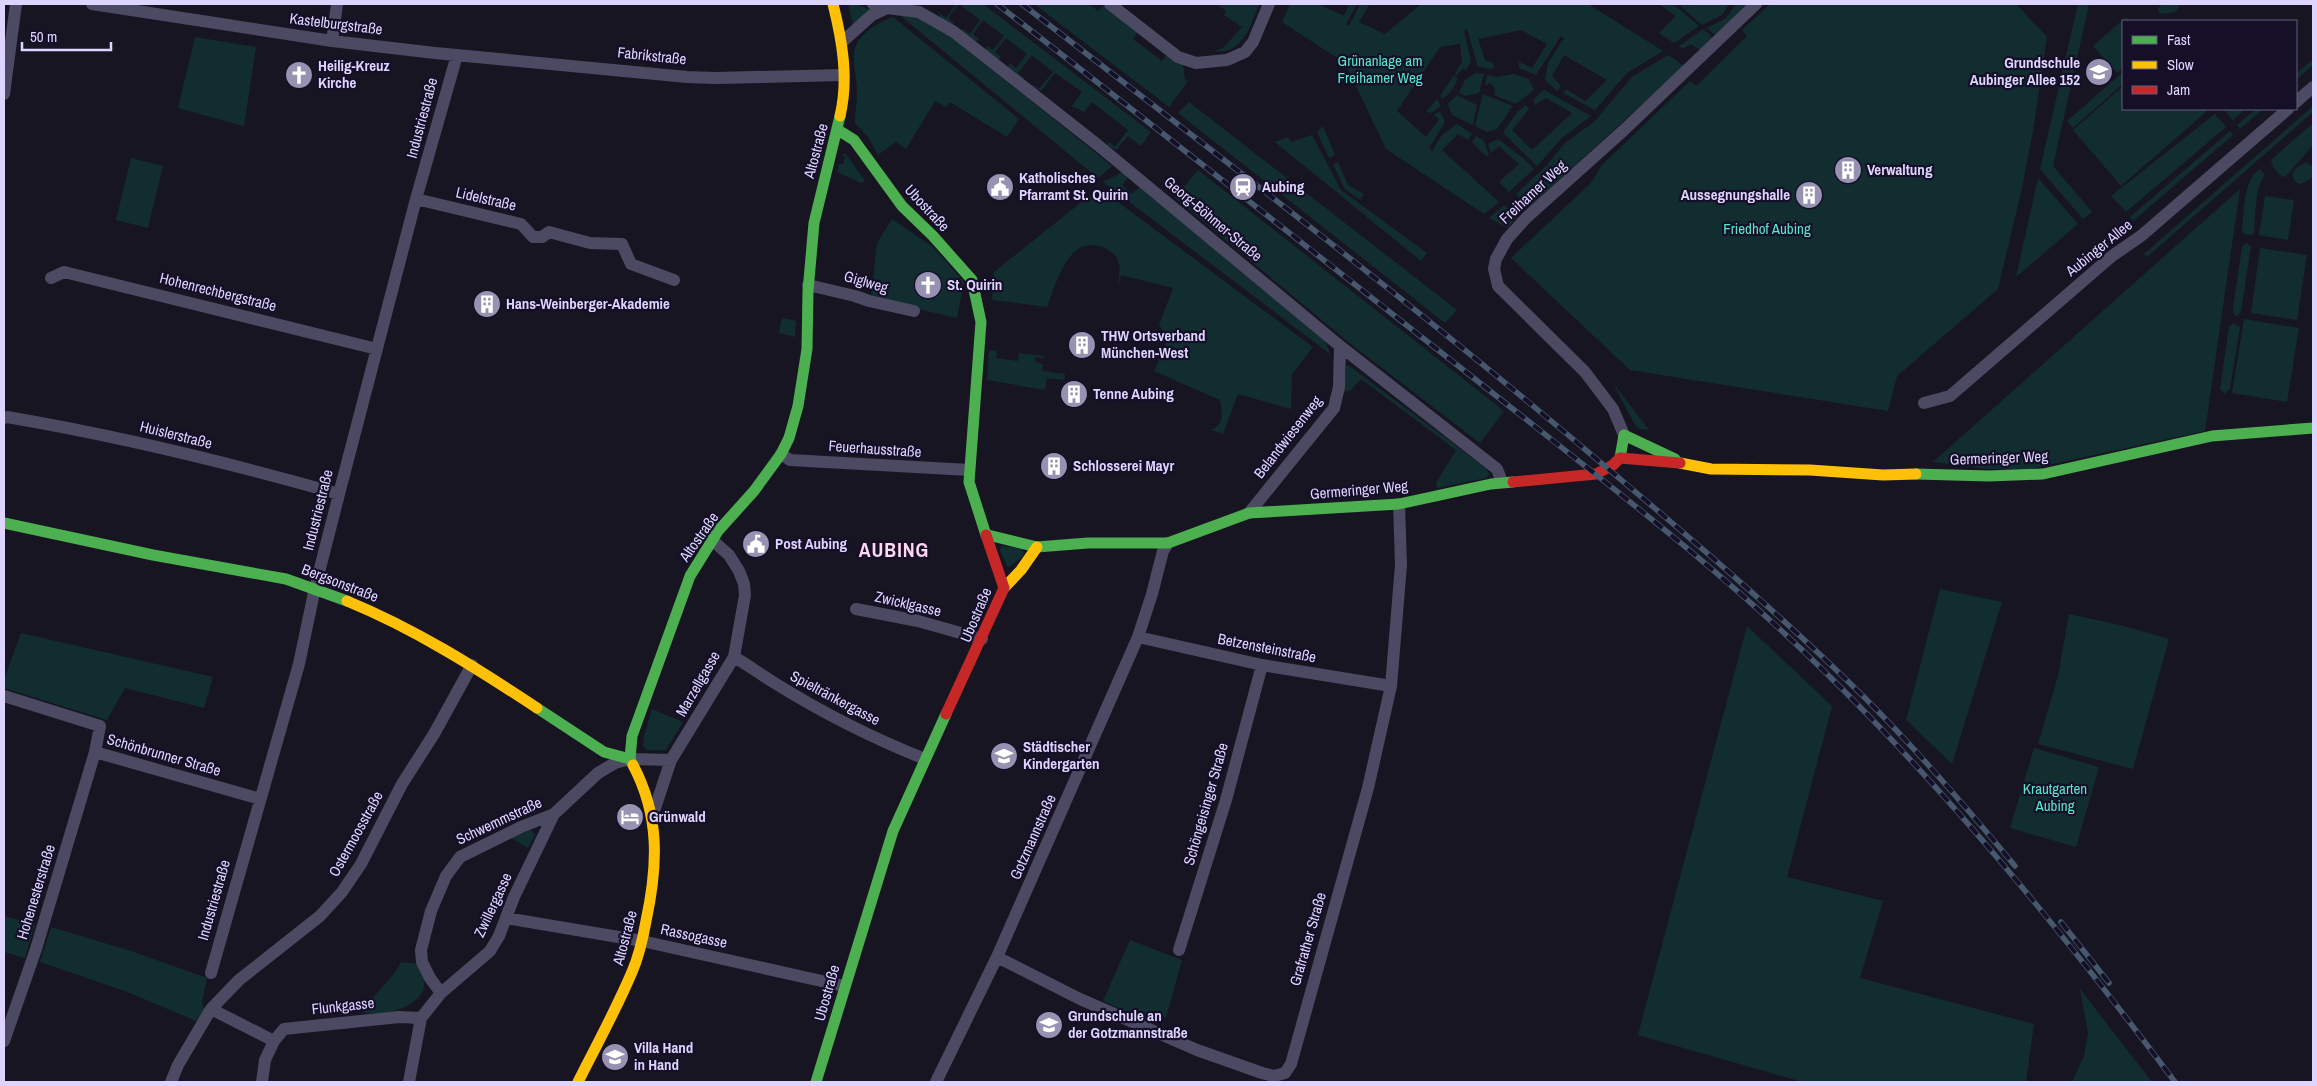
<svg xmlns="http://www.w3.org/2000/svg" width="2317" height="1086" font-family="'Archivo Narrow',sans-serif">
	<rect width="100%" height="100%" fill="#181522"/>
	<path fill="#122d30" d="M848 4H857L870 10 853 25Z
		M956 4H983L1151 132 1141 146 1128 136 1116 150 1107 145 1109 142 1115 147 1128 130 1092 102 1084 112 1072 106 1082 92 1055 73 1041 91 1032 86 1033 85 1039 89 1053 72 1032 55 1018 73 1024 78 1023 79 1008 67 1010 63 1016 68 1027 54 1006 38 995 52 1001 57 998 60 985 49 987 46 993 50 1004 36 983 20 973 34 979 39 974 42 961 31 963 29 970 34 980 20 959 4 948 18 954 23 952 26 941 19 939 13 946 18Z
		M1034 4H1089L1098 11 1104 5 1138 32 1133 39 1162 61 1166 55 1183 65 1185 80 1188 81 1169 107Z
		M1217 4H1259C1251 25 1243 55 1214 51L1223 48 1242 27 1224 15 1226 11Z
		M1290 4H1318L1344 16 1349 4H1357L1346 24 1349 26 1360 4H1370L1359 22 1385 34 1421 4H1588L1663 51 1627 73 1595 110 1563 93 1566 89 1585 101 1607 80 1564 55 1552 76 1561 86 1557 91 1545 80 1548 63 1564 38 1561 36 1536 75 1519 68V62L1532 68 1547 44 1521 30 1478 39 1485 60 1493 63 1494 69 1478 67 1467 29 1464 30 1471 62 1466 70 1463 68 1457 75 1455 74 1462 62 1460 44 1440 47 1397 111 1426 137 1439 119 1434 115 1440 111 1445 122 1429 148 1432 151 1442 135 1457 124 1472 134 1468 140 1458 134 1442 150 1499 202 1484 214 1386 149 1345 63 1282 22Z
		M1659 4H1673L1699 26 1674 43 1659 33 1676 16Z
		M1678 4H1687L1690 6 1693 4H1729L1722 15 1702 25Z
		M1736 4H1749L1715 35 1707 28 1726 18Z
		M1770 4H2016L2047 37 2034 125 2022 188 1998 289 1897 376 1888 411 1630 370 1511 258 1591 183 1602 165 1690 81 1696 86 1747 36 1742 30Z
		M2078 4H2089L2053 166 2092 212 2083 219 2040 169Z
		M2161 4H2181L2176 11 2168 14 2159 13 2158 9Z
		M897 13 914 15 944 31 1112 166 1098 178Z
		M893 17 1019 119 1007 137 950 102 946 107 935 101 906 149 896 142 878 155 868 137 855 123C855 112 857 102 857 91 857 78 852 62 855 48 859 34 880 21 893 17Z
		M2126 17 2129 21H2123V68L2117 73 2093 46Z
		M1703 29 1713 38 1700 50 1691 44 1683 49 1679 46Z
		M195 37 256 47 244 126 178 108Z
		M1668 55 1684 66 1529 207 1516 194 1546 166 1565 143 1594 122 1632 77Z
		M2313 59V65L2296 80V74Z
		M2123 72V84L2073 128 2067 121Z
		M1475 73 1484 74 1479 93 1465 96 1459 92 1465 80Z
		M1513 74 1529 79 1534 90 1516 104 1494 95 1495 88 1490 83 1485 86 1487 75 1497 77Z
		M1454 75 1458 78 1453 89 1443 99 1440 96Z
		M2123 86V109H2205L2207 111 2121 186 2073 130Z
		M1544 90 1591 116 1562 138 1537 166 1504 134V131L1517 112 1526 105 1529 109 1512 130 1532 150 1572 113 1546 98 1535 105 1533 100Z
		M1483 94 1513 106 1497 129 1487 132 1475 126Z
		M1457 95 1477 105 1473 125 1452 115 1448 104Z
		M1437 99 1441 106 1431 113 1426 111Z
		M1189 102 1457 310 1445 323 1178 113Z
		M2313 106V112L2147 257 2144 254Z
		M2223 109H2245L2233 120Z
		M2256 109H2263L2240 129 2237 125Z
		M2215 114 2226 127 2126 212 2111 196Z
		M2313 123V145L2286 176 2282 177 2273 167 2271 160Z
		M1323 126 1335 155 1329 158 1317 132Z
		M2230 131 2233 135 2133 221 2130 217Z
		M1312 135 1341 190 1427 253 1421 261 1275 142 1288 137 1291 142Z
		M1476 136 1484 141 1489 155 1487 157 1472 142Z
		M1498 139 1523 158 1534 169 1509 192 1499 182 1519 164 1499 146 1491 153 1488 144Z
		M845 153 864 179V182L861 183 837 172 839 164H843L845 157 842 156Z
		M131 158 163 166 148 228 116 220Z
		M1338 162 1348 185 1364 194 1360 200 1344 188 1333 164Z
		M2306 162 2313 167V177L2301 184 2296 183 2292 175 2296 168Z
		M2260 169 2265 175C2254 190 2256 215 2254 233L2251 235 2244 234 2242 231C2244 214 2243 179 2260 169Z
		M1198 170 1504 411 1480 443 1352 345 1175 198Z
		M1123 172 1128 177 1122 185 1132 194 1139 187 1325 340 1330 354 1103 182Z
		M2038 178 2078 224 2016 277Z
		M1099 188 1313 347 1292 374 1291 409 1238 394 1223 434 1211 430C1225 423 1222 414 1220 400L1154 371 1168 338 1159 325 1173 288 1121 275 1118 288 1120 267 1116 256C1111 252 1105 247 1099 246 1067 237 1056 285 1047 307L992 300 994 272Z
		M2240 189 2205 431 2025 470 1988 469 1933 462Z
		M2265 196 2294 200 2288 240 2259 235Z
		M1504 205 1517 218 1507 228 1489 218Z
		M892 219 933 247 964 282 957 318 871 298 877 243Z
		M2246 243 2251 247 2241 311 2238 316 2234 315 2233 308 2242 247Z
		M2260 248 2307 255 2297 320 2251 313Z
		M782 318 796 321 795 337 779 333Z
		M2244 319 2299 328 2287 402 2232 393Z
		M2233 323 2240 327 2230 389 2225 394 2220 389 2229 327Z
		M989 350 997 351 996 358 1018 361 1019 353 1044 356 1043 358 1035 357V362L1043 364 1042 371 1065 374 1064 380 1047 378 1045 390 987 380Z
		M1348 365 1486 468 1489 474 1486 478 1437 488 1436 483 1456 450 1361 379 1351 390 1344 392 1346 366Z
		M1613 383 1649 430 1639 429 1635 425Z
		M1001 546 1022 548 1024 555 1008 568 1000 551Z
		M1940 589 2002 602 1952 764 1906 720Z
		M2069 614 2120 625 2169 639 2133 769 2038 744 2058 676Z
		M1747 626 1832 706 1787 877 1883 901 1860 978 2034 1024 2026 1082H1803L1638 1035Z
		M21 633 213 677 204 708 125 688 107 720 4 688V680Z
		M652 709 683 722 666 750H648L643 746 644 737Z
		M2034 748 2099 767 2076 847 2010 828Z
		M530 830 534 833V837L528 848 511 838Z
		M4 916 35 924 25 958 4 952Z
		M51 927 131 951 207 978 202 1002 205 1011 196 1021 125 991 40 962Z
		M1130 940 1182 960 1166 1018 1153 1013 1148 1018 1142 1019 1103 1001Z
		M401 962 417 964C443 999 394 1017 366 1013L364 1011C374 992 392 981 401 962Z
		M2080 989 2152 1082H2072L2084 1056 2088 1033Z"/>
	<g fill="none" stroke-linecap="round" stroke-linejoin="round">
		<path stroke="#4c4963" stroke-width="12" d="M92 4 332 41 435 53 687 77 716 78 844 75
			M873 4 887 8 919 12 954 32 1099 146 1340 346 1497 469 1502 482
			M1110 4 1178 57 1196 63 1227 60 1245 52 1253 42 1269 4
			M332 41 337 4
			M842 42 872 15 887 8
			M4 94 16 4
			M2296 102 2313 87
			M416 199 521 224 533 237H542L549 232 590 243 622 244 631 264 674 280
			M51 278 64 272 377 349
			M808 285 855 296 869 301 914 311
			M1924 403 1950 396 2112 256 2141 236 2288 109
			M4 418 7 417C119 436 230 463 339 494
			M1624 435 1613 409 1585 372 1498 286 1494 269 1496 259 1507 239 1527 217 1624 130 1756 4
			M781 454 790 460 969 470
			M1249 513 1334 408 1339 387 1340 346
			M856 609 918 621 982 639
			M1138 637 1262 665 1391 686
			M734 657C748 665 760 674 773 682 821 712 872 738 925 759
			M4 696 100 726 95 752 260 799
			M652 817 671 760 734 657 745 595 744 584 739 571 729 555 712 540
			M506 918 642 941 844 986
			M1179 950 1226 800 1262 665
			M997 957 1080 999 1197 1050 1262 1073 1274 1076 1285 1073 1291 1064 1368 788 1391 686 1401 565 1399 504
			M211 973 299 664 315 588 339 494 416 199 457 55
			M441 993 490 951 499 936 514 897 554 814
			M211 1009 274 1041 284 1029 399 1017 421 1018
			M4 1041 36 949 95 752
			M171 1082 178 1065 211 1009 239 980 320 916 342 892 361 864 402 784 434 734 472 665
			M262 1082 265 1060 274 1041
			M409 1082 421 1018 441 993 430 978 422 962 421 950 431 911 446 876 460 857 521 827 554 814 598 773 615 763 630 759 671 760
			M936 1082 997 957 1138 637 1152 594 1163 551 1168 543"/>
		<path stroke="#4caf50" stroke-width="11" d="M838 130 854 140 902 206 933 236 972 280 981 322 969 482 986 535
			M1620 458 1624 435 1675 459
			M1916 474 1989 476 2043 474 2212 436 2313 428
			M4 523 153 555 286 579 347 601
			M988 535 1037 547 1088 543H1168L1249 513 1399 504 1491 484 1513 482
			M537 708 604 752 630 759
			M633 765 630 759 632 736 690 576 718 531 754 491 781 454 789 438 798 406 807 349 808 291 814 223 840 116
			M816 1082 893 831 946 714"/>
		<path stroke="#ffc107" stroke-width="11" d="M833 4C842 40 849 78 840 116
			M1680 463 1711 469 1810 470 1883 475 1916 474
			M1004 588 1021 570 1037 547
			M347 601C415 629 475 667 537 708
			M578 1082C596 1046 616 1010 632 972 639 956 643 938 646 921 658 865 660 816 633 765"/>
		<path stroke="#c62828" stroke-width="11" d="M1513 482 1596 474 1613 465 1620 458 1680 463
			M946 714 1004 588 986 535"/>
		<g stroke="#45586d" stroke-width="5.5">
			<path id="rail" d="M997 4C1160 131 1323 259 1485 387 1601 479 1719 568 1825 672 1954 798 2067 938 2175 1082
				M1022 4C1206 146 1390 286 1568 435 1669 520 1771 605 1865 698 1918 751 1967 808 2015 866
				M2061 922 2109 983"/>
		</g>
		<use href="#rail" stroke="#150f28" stroke-width="4" stroke-dasharray="11" stroke-linecap="butt"/>
	</g>
	<defs>
		<g id="school-disc" transform="scale(1.4375)"><circle r="9.5" fill="#9892b2" stroke="#150f28"/><path d="M0-5L7-2L0 1L-7-2ZM-4 1L0 2.5L4 1V4Q0 6-4 4Z" fill="#fff"/></g>
		<g id="church-disc" transform="scale(1.4375)"><circle r="9.5" fill="#9892b2" stroke="#150f28"/><path d="M-1.2-6h2.4v3.5h3.3v2.4h-3.3V6h-2.4V-.1h-3.3v-2.4h3.3Z" fill="#fff"/></g>
		<g id="building-disc" transform="scale(1.4375)"><circle r="9.5" fill="#9892b2" stroke="#150f28"/><path d="M-4-6H4V6H1V3H-1V6H-4ZM-2.5-4.3h1.7v1.8h-1.7ZM.8-4.3h1.7v1.8H.8ZM-2.5-1h1.7V.8h-1.7ZM.8-1h1.7V.8H.8Z" fill="#fff"/></g>
		<g id="civic-disc" transform="scale(1.4375)"><circle r="9.5" fill="#9892b2" stroke="#150f28"/><path d="M-.6-6.5H3V-4.5H.6V-3L4-1V1h2V6H-6V1h2V-1L-.6-3ZM-1.2 2.5V6h2.4V2.5Z" fill="#fff"/></g>
		<g id="station-disc" transform="scale(1.4375)"><circle r="9.5" fill="#9892b2" stroke="#150f28"/><path d="M-3-6H3Q5-6 5-4V2Q5 4 3 4L4.5 6H3L1.5 4h-3L-3 6H-4.5L-3 4Q-5 4-5 2V-4Q-5-6-3-6ZM-3.5-4v3h7v-3ZM-3.5 1v1.5H-2V1ZM2 1v1.5H3.5V1Z" fill="#fff"/></g>
		<g id="hotel-disc" transform="scale(1.4375)"><circle r="9.5" fill="#9892b2" stroke="#150f28"/><path d="M-6-4.5h1.5V1H6V5H4.5V3h-9V5H-6ZM-4 0a1.8 1.8 0 1 1 3.6 0ZM.5 0V-2.5h3Q6-2.5 6 0Z" fill="#fff"/></g>
	</defs>
	<g fill-rule="evenodd">
		<use href="#school-disc" x="2099" y="72"/>
		<use href="#church-disc" x="299" y="75"/>
		<use href="#building-disc" x="1848" y="170"/>
		<use href="#civic-disc" x="1000" y="187"/>
		<use href="#station-disc" x="1243" y="187"/>
		<use href="#building-disc" x="1809" y="195"/>
		<use href="#church-disc" x="928" y="285"/>
		<use href="#building-disc" x="487" y="304"/>
		<use href="#building-disc" x="1082" y="345"/>
		<use href="#building-disc" x="1074" y="394"/>
		<use href="#building-disc" x="1054" y="466"/>
		<use href="#civic-disc" x="756" y="544"/>
		<use href="#school-disc" x="1004" y="756"/>
		<use href="#hotel-disc" x="630" y="817"/>
		<use href="#school-disc" x="1049" y="1025"/>
		<use href="#school-disc" x="615" y="1057"/>
	</g>
	<g text-anchor="middle" stroke-width="4.5" stroke-linejoin="round" paint-order="stroke">
		<g font-size="15" fill="#ddd5ff" stroke="#150f28">
			<text transform="translate(336 24) rotate(7)" y="5">Kastelburgstraße</text>
			<text transform="translate(652 56) rotate(6)" y="5">Fabrikstraße</text>
			<text transform="translate(422 118) rotate(-75)" y="5">Industriestraße</text>
			<text transform="translate(816 151) rotate(-75)" y="5">Altostraße</text>
			<text transform="translate(1533 192) rotate(-43)" y="5">Freihamer Weg</text>
			<text transform="translate(486 199) rotate(13)" y="5">Lidelstraße</text>
			<text transform="translate(927 208) rotate(47)" y="5">Ubostraße</text>
			<text transform="translate(1213 219) rotate(40)" y="5">Georg-Böhmer-Straße</text>
			<text transform="translate(2099 248) rotate(-39)" y="5">Aubinger Allee</text>
			<text transform="translate(866 282) rotate(16)" y="5">Giglweg</text>
			<text transform="translate(218 292) rotate(14)" y="5">Hohenrechbergstraße</text>
			<text transform="translate(176 435) rotate(14)" y="5">Huislerstraße</text>
			<text transform="translate(1288 437) rotate(-52)" y="5">Belandwiesenweg</text>
			<text transform="translate(875 449) rotate(4)" y="5">Feuerhausstraße</text>
			<text transform="translate(1999 458) rotate(-2)" y="5">Germeringer Weg</text>
			<text transform="translate(1359 490) rotate(-5)" y="5">Germeringer Weg</text>
			<text transform="translate(318 510) rotate(-76)" y="5">Industriestraße</text>
			<text transform="translate(699 537) rotate(-55)" y="5">Altostraße</text>
			<text transform="translate(340 583) rotate(21)" y="5">Bergsonstraße</text>
			<text transform="translate(908 604) rotate(13)" y="5">Zwicklgasse</text>
			<text transform="translate(976 615) rotate(-67)" y="5">Ubostraße</text>
			<text transform="translate(1267 648) rotate(11)" y="5">Betzensteinstraße</text>
			<text transform="translate(698 684) rotate(-60)" y="5">Marzellgasse</text>
			<text transform="translate(835 698) rotate(28)" y="5">Spieltränkergasse</text>
			<text transform="translate(164 755) rotate(16)" y="5">Schönbrunner Straße</text>
			<text transform="translate(1206 804) rotate(-74)" y="5">Schöngeisinger Straße</text>
			<text transform="translate(499 821) rotate(-25)" y="5">Schwemmstraße</text>
			<text transform="translate(356 834) rotate(-61)" y="5">Ostermoosstraße</text>
			<text transform="translate(1033 837) rotate(-66)" y="5">Gotzmannstraße</text>
			<text transform="translate(36 892) rotate(-73)" y="5">Hohenesterstraße</text>
			<text transform="translate(214 900) rotate(-74)" y="5">Industriestraße</text>
			<text transform="translate(493 905) rotate(-65)" y="5">Zwillergasse</text>
			<text transform="translate(694 936) rotate(12)" y="5">Rassogasse</text>
			<text transform="translate(625 938) rotate(-75)" y="5">Altostraße</text>
			<text transform="translate(1308 939) rotate(-74)" y="5">Grafrather Straße</text>
			<text transform="translate(827 993) rotate(-74)" y="5">Ubostraße</text>
			<text transform="translate(343 1006) rotate(-6)" y="5">Flunkgasse</text>
		</g>
		<g font-size="15" fill="#5ce4cb" stroke="#150f28">
			<text x="1380" y="66">Grünanlage am<tspan x="1380" dy="17">Freihamer Weg</tspan></text>
			<text x="1767" y="234">Friedhof Aubing</text>
			<text x="2055" y="794">Krautgarten<tspan x="2055" dy="17">Aubing</tspan></text>
		</g>
		<g font-size="15" font-weight="bold" fill="#ddd5ff" stroke="#150f28" text-anchor="start">
			<text x="2080" y="68" text-anchor="end">Grundschule<tspan x="2080" dy="17">Aubinger Allee 152</tspan></text>
			<text x="318" y="71">Heilig-Kreuz<tspan x="318" dy="17">Kirche</tspan></text>
			<text x="1867" y="175">Verwaltung</text>
			<text x="1019" y="183">Katholisches<tspan x="1019" dy="17">Pfarramt St. Quirin</tspan></text>
			<text x="1262" y="192">Aubing</text>
			<text x="1790" y="200" text-anchor="end">Aussegnungshalle</text>
			<text x="947" y="290">St. Quirin</text>
			<text x="506" y="309">Hans-Weinberger-Akademie</text>
			<text x="1101" y="341">THW Ortsverband<tspan x="1101" dy="17">München-West</tspan></text>
			<text x="1093" y="399">Tenne Aubing</text>
			<text x="1073" y="471">Schlosserei Mayr</text>
			<text x="775" y="549">Post Aubing</text>
			<text x="1023" y="752">Städtischer<tspan x="1023" dy="17">Kindergarten</tspan></text>
			<text x="649" y="822">Grünwald</text>
			<text x="1068" y="1021">Grundschule an<tspan x="1068" dy="17">der Gotzmannstraße</tspan></text>
			<text x="634" y="1053">Villa Hand<tspan x="634" dy="17">in Hand</tspan></text>
		</g>
		<g font-size="20" font-weight="bold" letter-spacing="1" fill="#ffd7ee" stroke="#150f28">
			<text x="894" y="557">AUBING</text>
		</g>
	</g>
	<rect width="2317" height="1086" fill="none" stroke="#ddd5ff" stroke-width="10"/>
	<rect x="2122" y="20" width="175" height="90" fill="#150f28" stroke="#655e7e"/>
	<rect x="2132" y="36" width="25" height="8" fill="#4caf50" stroke="#655e7e"/>
	<text x="2167" y="45" font-size="15" fill="#ddd5ff">Fast</text>
	<rect x="2132" y="61" width="25" height="8" fill="#ffc107" stroke="#655e7e"/>
	<text x="2167" y="70" font-size="15" fill="#ddd5ff">Slow</text>
	<rect x="2132" y="86" width="25" height="8" fill="#c62828" stroke="#655e7e"/>
	<text x="2167" y="95" font-size="15" fill="#ddd5ff">Jam</text>
	<path d="M22 42v8h89v-8" fill="none" stroke="#ddd5ff" stroke-width="2.5"/>
	<text x="30" y="42" font-size="15" fill="#ddd5ff" stroke="#150f28" stroke-width="4" paint-order="stroke">50 m</text>
</svg>
